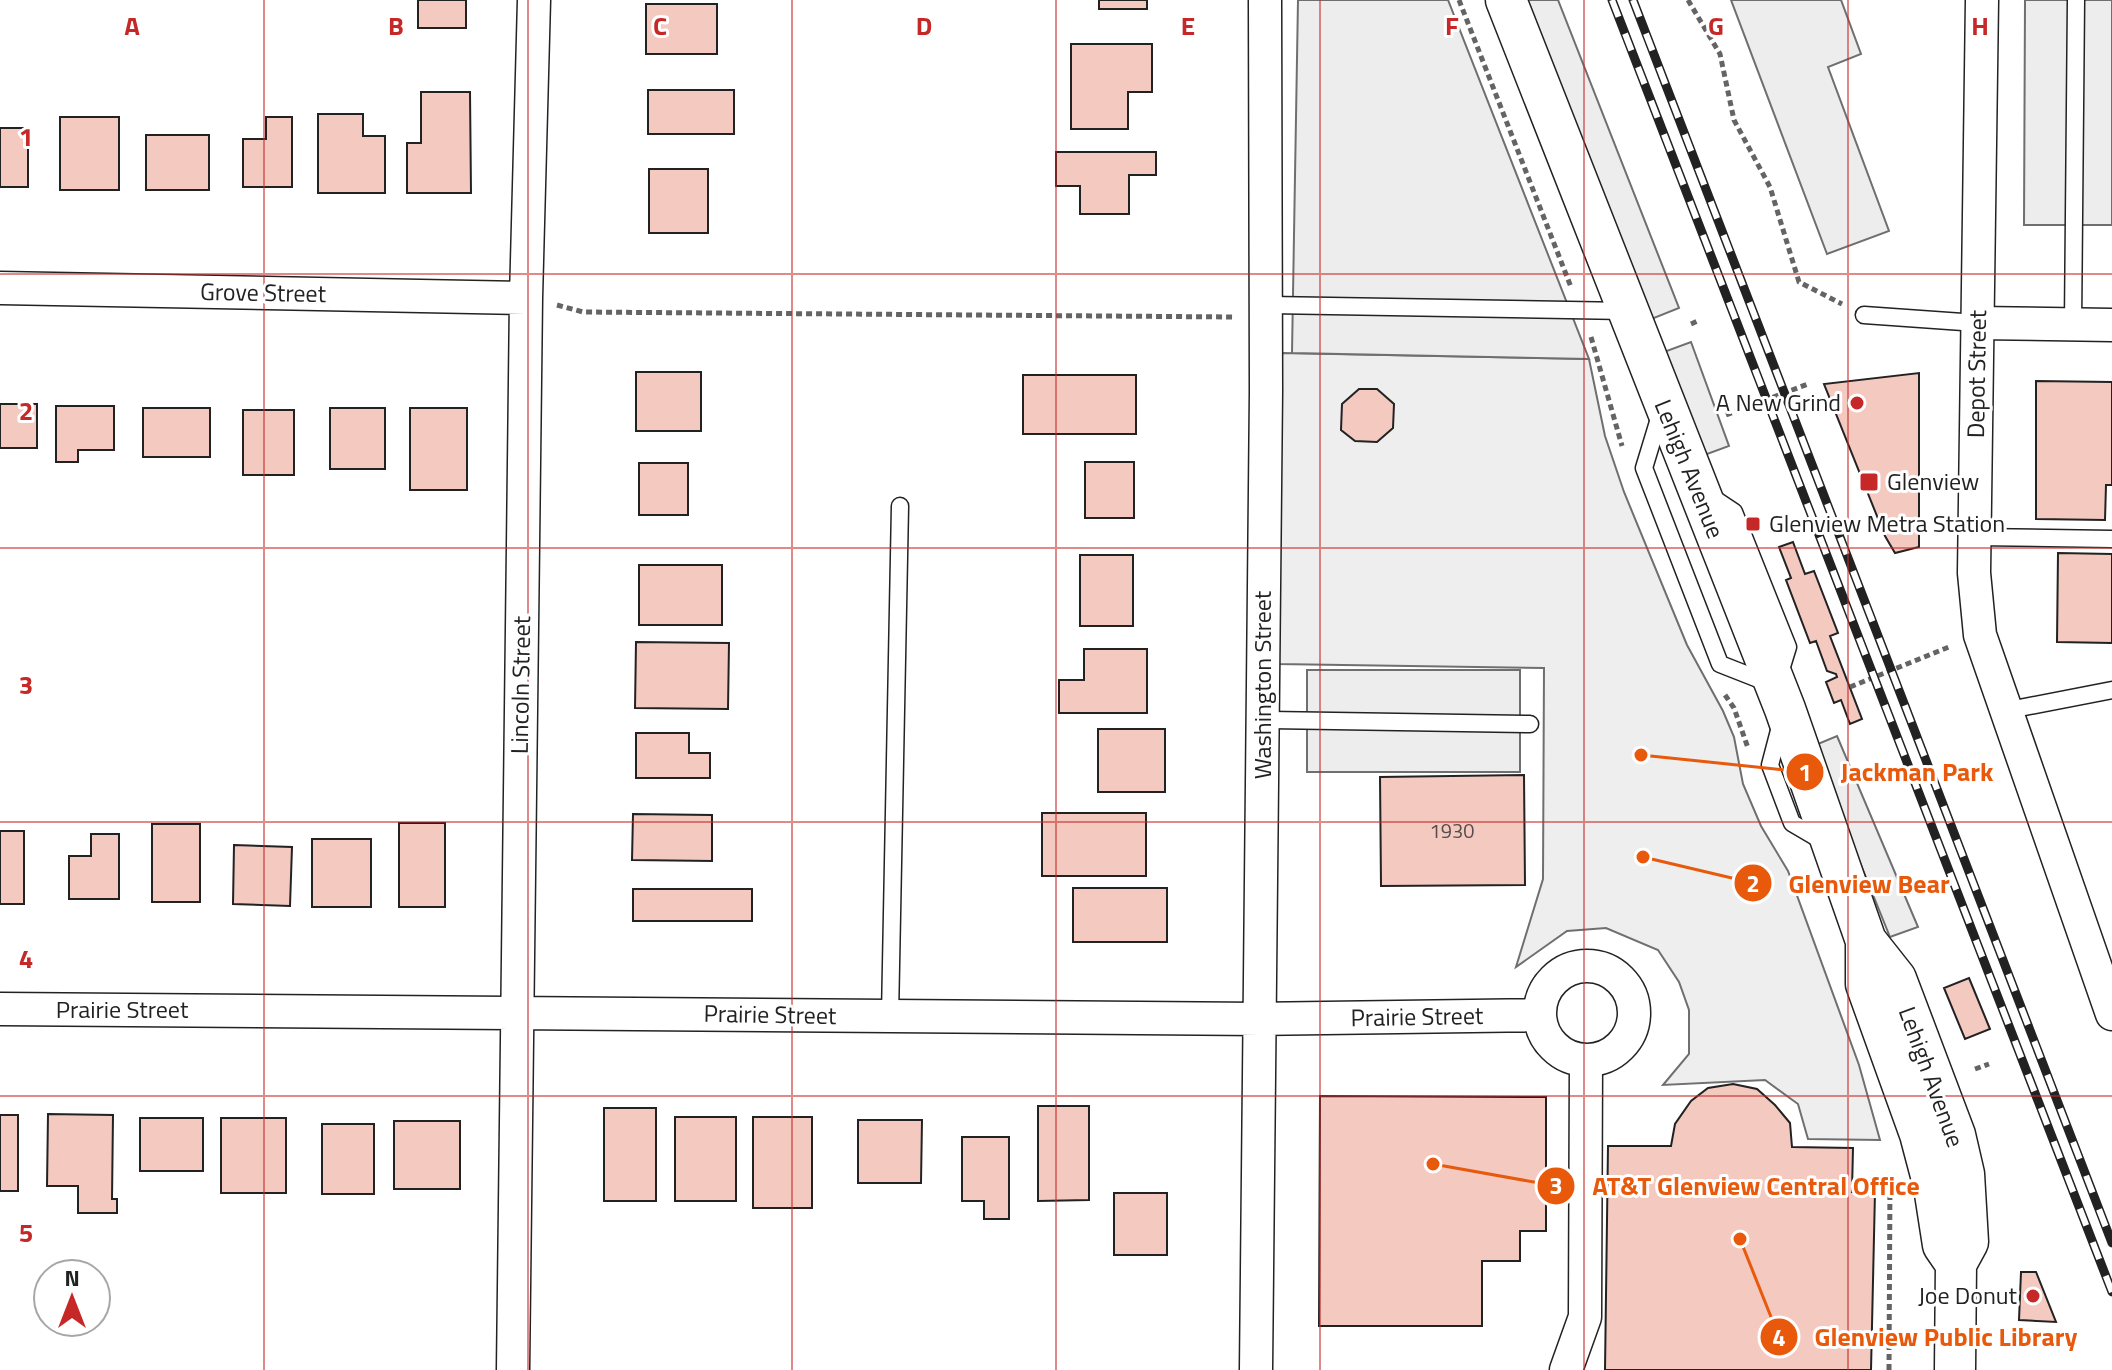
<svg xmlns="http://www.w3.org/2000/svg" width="2112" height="1370" font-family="'Titillium Web',sans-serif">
	<rect width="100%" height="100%" fill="#fff"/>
	<path fill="#eee" stroke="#6f6f6f" stroke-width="2" d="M1282 353 1589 359 1605 436 1624 492 1687 645 1723 711 1734 737 1743 784 1761 826 1788 871 1859 1065 1880 1140 1808 1139 1798 1104 1765 1080 1663 1085 1689 1054V1010L1679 982 1658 950 1606 928 1567 931 1516 967 1543 879 1544 668 1277 664Z"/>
	<path fill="#ededed" stroke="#6f6f6f" stroke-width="2" d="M1298 0H1448L1589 359 1292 353Z
		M1523 0H1558L1679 308 1649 320Z
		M1731 0H1841L1861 54 1828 67 1889 231 1827 254Z
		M2025 0H2112V225H2024Z
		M1691 342 1729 446 1699 457 1661 353Z
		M1307 670H1520V772H1307Z
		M1837 736 1918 927 1890 937 1813 746Z"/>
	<path fill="#f3c9c0" stroke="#222" stroke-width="2" d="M418 0H466V28H418Z
		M1099 0H1147V9H1099Z
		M646 4H717V54H646Z
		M1071 44H1152V92H1128V129H1071Z
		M648 90H734V134H648Z
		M421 92H470L471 193H407V143H421Z
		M318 114H363V136H385V193H318Z
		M60 117H119V190H60Z
		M266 117H292V187H243V139H266Z
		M0 128H28V187H0Z
		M146 135H209V190H146Z
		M1056 152H1156V175H1129V214H1080V186H1056Z
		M649 169H708V233H649Z
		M636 372H701V431H636Z
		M1919 373V547L1895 553 1885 536 1824 384Z
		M1023 375H1136V434H1023Z
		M2036 381 2112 382V485H2106L2105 520 2036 519Z
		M1359 389H1377L1394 404 1393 428 1377 442 1355 441 1341 430 1342 404Z
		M0 404H37V448H0Z
		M56 406H114V450H78V462H56Z
		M143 408H210V457H143Z
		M330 408H385V469H330Z
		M410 408H467V490H410Z
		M243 410H294V475H243Z
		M1085 462H1134V518H1085Z
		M639 463H688V515H639Z
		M1793 542 1805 574 1814 571 1838 633 1830 636 1862 719 1850 724 1841 700 1834 703 1826 682 1837 677 1836 674 1827 671 1816 641 1810 643 1786 580 1791 578 1779 547Z
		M2058 553 2112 554V643L2057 642Z
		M1080 555H1133V626H1080Z
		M639 565H722V625H639Z
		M636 642 729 643 728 709 635 708Z
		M1084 649H1147V713H1059V680H1084Z
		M1098 729H1165V792H1098Z
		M636 733H689V753H710V778H636Z
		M1524 775 1525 885 1381 886 1380 777Z
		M1042 813H1146V876H1042Z
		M633 814 712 815V861L632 860Z
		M399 823H445V907H399Z
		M152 824H200V902H152Z
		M0 831H24V904H0Z
		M91 834H119V899H69V856H91Z
		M312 839H371V907H312Z
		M234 845 292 847 290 906 233 904Z
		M1073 888H1167V942H1073Z
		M633 889H752V921H633Z
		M1969 978 1990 1029 1965 1039 1944 988Z
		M1733 1084 1757 1089 1775 1105 1790 1123 1792 1147 1853 1148 1852 1192H1875L1871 1370H1605L1608 1146H1671L1675 1124 1691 1101 1708 1088Z
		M1320 1096 1546 1097V1231H1520V1261H1482V1326H1319Z
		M1038 1106H1089V1200L1038 1201Z
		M604 1108H656V1201H604Z
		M48 1114 113 1115 112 1199H117V1213H78V1186H47Z
		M0 1115H18V1191H0Z
		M675 1117H736V1201H675Z
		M753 1117H812V1208H753Z
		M140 1118H203V1171H140Z
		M221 1118H286V1193H221Z
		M858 1120H922L921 1183H858Z
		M394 1121H460V1189H394Z
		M322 1124H374V1194H322Z
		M962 1137H1009V1219H984V1201H962Z
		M1114 1193H1167V1255H1114Z
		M2021 1272H2036L2056 1322 2019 1320Z"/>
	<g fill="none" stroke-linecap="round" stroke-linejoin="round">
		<g stroke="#222" stroke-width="19">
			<path id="service" d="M1265 305 1627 311
				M1864 315 1977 323
				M2073 324 2076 0
				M1661 412 1644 468 1720 664 1776 686 1788 647 1734 512 1710 496
				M1975 537 2112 539
				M2004 711 2112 690
				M1263 720 1530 724
				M1781 723 1770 765 1792 823 1826 843
				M890 1016 900 506"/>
		</g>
		<g stroke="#222" stroke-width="35">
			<path id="minor" d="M1982 0 1974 573 1980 635 2112 1014
				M0 288 526 298
				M1977 323 2112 325
				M1540 1013a47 47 0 1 1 94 0a47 47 0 1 1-94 0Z
				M0 1009 1260 1019 1539 1015
				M513 1370 526 298 534 0
				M1256 1370 1266 391 1265 0
				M1566 1370 1585 1317 1586 1060"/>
		</g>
		<g stroke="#222" stroke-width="43">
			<path id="tertiary" d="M1506 0 1785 709 1866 941 1896 979 1955 1135 1964 1174 1968 1242 1956 1264 1955 1370
				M1866 941V984L1920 1134 1934 1187 1943 1245 1956 1264"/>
		</g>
		<path stroke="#646464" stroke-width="5" stroke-dasharray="6 4" stroke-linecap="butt" d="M1459 0 1571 287
			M1688 0 1720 54 1734 120 1770 187 1799 282 1842 304
			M557 305 583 312 1234 317
			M1691 324 1700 320
			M1591 337 1622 446
			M1726 415 1808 384
			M1850 687 1949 647
			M1725 695 1734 708 1748 748
			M1975 1069 1989 1064
			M1889 1370 1890 1179"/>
		<use href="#service" stroke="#fff" stroke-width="16"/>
		<use href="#minor" stroke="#fff" stroke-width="32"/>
		<use href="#tertiary" stroke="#fff" stroke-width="40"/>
		<g stroke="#222" stroke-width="9">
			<path id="rail" d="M1612 0 2112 1292
				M1633 0 2112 1243"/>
		</g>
		<use href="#rail" stroke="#fff" stroke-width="6" stroke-dasharray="18" stroke-linecap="butt"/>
	</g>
	<path fill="none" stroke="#c62828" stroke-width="2" stroke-opacity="0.55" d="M264 0V1370M528 0V1370M792 0V1370M1056 0V1370M1320 0V1370M1584 0V1370M1848 0V1370M0 274H2112M0 548H2112M0 822H2112M0 1096H2112"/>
	<g fill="#c62828" stroke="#fff" stroke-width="3">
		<circle cx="1857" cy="403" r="8"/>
		<rect x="1859" y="472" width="20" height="20" rx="4"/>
		<rect x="1745" y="516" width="16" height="16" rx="4"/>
		<circle cx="2033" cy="1296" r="8"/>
	</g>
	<g text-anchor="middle" stroke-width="6" stroke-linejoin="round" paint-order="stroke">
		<g font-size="20" fill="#564c4a">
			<text x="1452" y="838">1930</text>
		</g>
		<g font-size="24" fill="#222" stroke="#fff">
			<text transform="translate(263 293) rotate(1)" y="8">Grove Street</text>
			<text transform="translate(1977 374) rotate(-89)" y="8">Depot Street</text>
			<text transform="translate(1689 469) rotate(68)" y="8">Lehigh Avenue</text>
			<text transform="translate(521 685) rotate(-89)" y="8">Lincoln Street</text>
			<text transform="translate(1263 685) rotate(-90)" y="8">Washington Street</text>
			<text x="122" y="1018">Prairie Street</text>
			<text transform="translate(770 1015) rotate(1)" y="8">Prairie Street</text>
			<text transform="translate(1417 1017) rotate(-1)" y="8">Prairie Street</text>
			<text transform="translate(1931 1077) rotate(70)" y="8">Lehigh Avenue</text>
		</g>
		<g font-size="24" fill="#222" stroke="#fff" text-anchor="end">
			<text x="1841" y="411">A New Grind</text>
			<text x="1887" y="490" text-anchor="start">Glenview</text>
			<text x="1769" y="532" text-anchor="start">Glenview Metra Station</text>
			<text x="2017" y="1304">Joe Donut</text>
		</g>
	</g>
	<g font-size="26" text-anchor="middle" font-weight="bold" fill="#c62828" stroke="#fff" stroke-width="6" stroke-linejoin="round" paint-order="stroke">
		<text x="132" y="35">A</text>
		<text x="396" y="35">B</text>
		<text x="660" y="35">C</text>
		<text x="924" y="35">D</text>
		<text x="1188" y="35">E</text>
		<text x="1452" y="35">F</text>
		<text x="1716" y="35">G</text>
		<text x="1980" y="35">H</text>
		<text x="26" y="146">1</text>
		<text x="26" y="420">2</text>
		<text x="26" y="694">3</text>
		<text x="26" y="968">4</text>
		<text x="26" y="1242">5</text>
	</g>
	<path fill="none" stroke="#e8590c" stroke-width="3" d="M1641 755L1805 772M1643 857L1753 883M1433 1164L1556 1186M1740 1239L1779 1337"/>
	<g fill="#e8590c" stroke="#fff" stroke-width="3">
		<circle cx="1641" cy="755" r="8"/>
		<circle cx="1643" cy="857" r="8"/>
		<circle cx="1433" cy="1164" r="8"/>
		<circle cx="1740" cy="1239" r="8"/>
		<circle cx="1805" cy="772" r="20"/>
		<circle cx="1753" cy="883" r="20"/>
		<circle cx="1556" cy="1186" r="20"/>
		<circle cx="1779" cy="1337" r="20"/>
	</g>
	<g font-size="24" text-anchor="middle" font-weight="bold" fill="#fff">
		<text x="1805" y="781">1</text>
		<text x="1753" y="892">2</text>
		<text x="1556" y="1194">3</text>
		<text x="1779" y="1346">4</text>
	</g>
	<g font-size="26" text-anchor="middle" font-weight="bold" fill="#e8590c" stroke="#fff" stroke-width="6" stroke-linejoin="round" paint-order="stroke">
		<text x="1917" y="781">Jackman Park</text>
		<text x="1869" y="893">Glenview Bear</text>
		<text x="1756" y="1195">AT&amp;T Glenview Central Office</text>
		<text x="1946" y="1346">Glenview Public Library</text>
	</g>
	<g transform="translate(72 1298)"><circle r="38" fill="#ffffff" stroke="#a7a7a7" stroke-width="2"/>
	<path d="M0-6L14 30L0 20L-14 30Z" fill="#c62828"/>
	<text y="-12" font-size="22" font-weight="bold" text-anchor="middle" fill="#222222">N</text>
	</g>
</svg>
